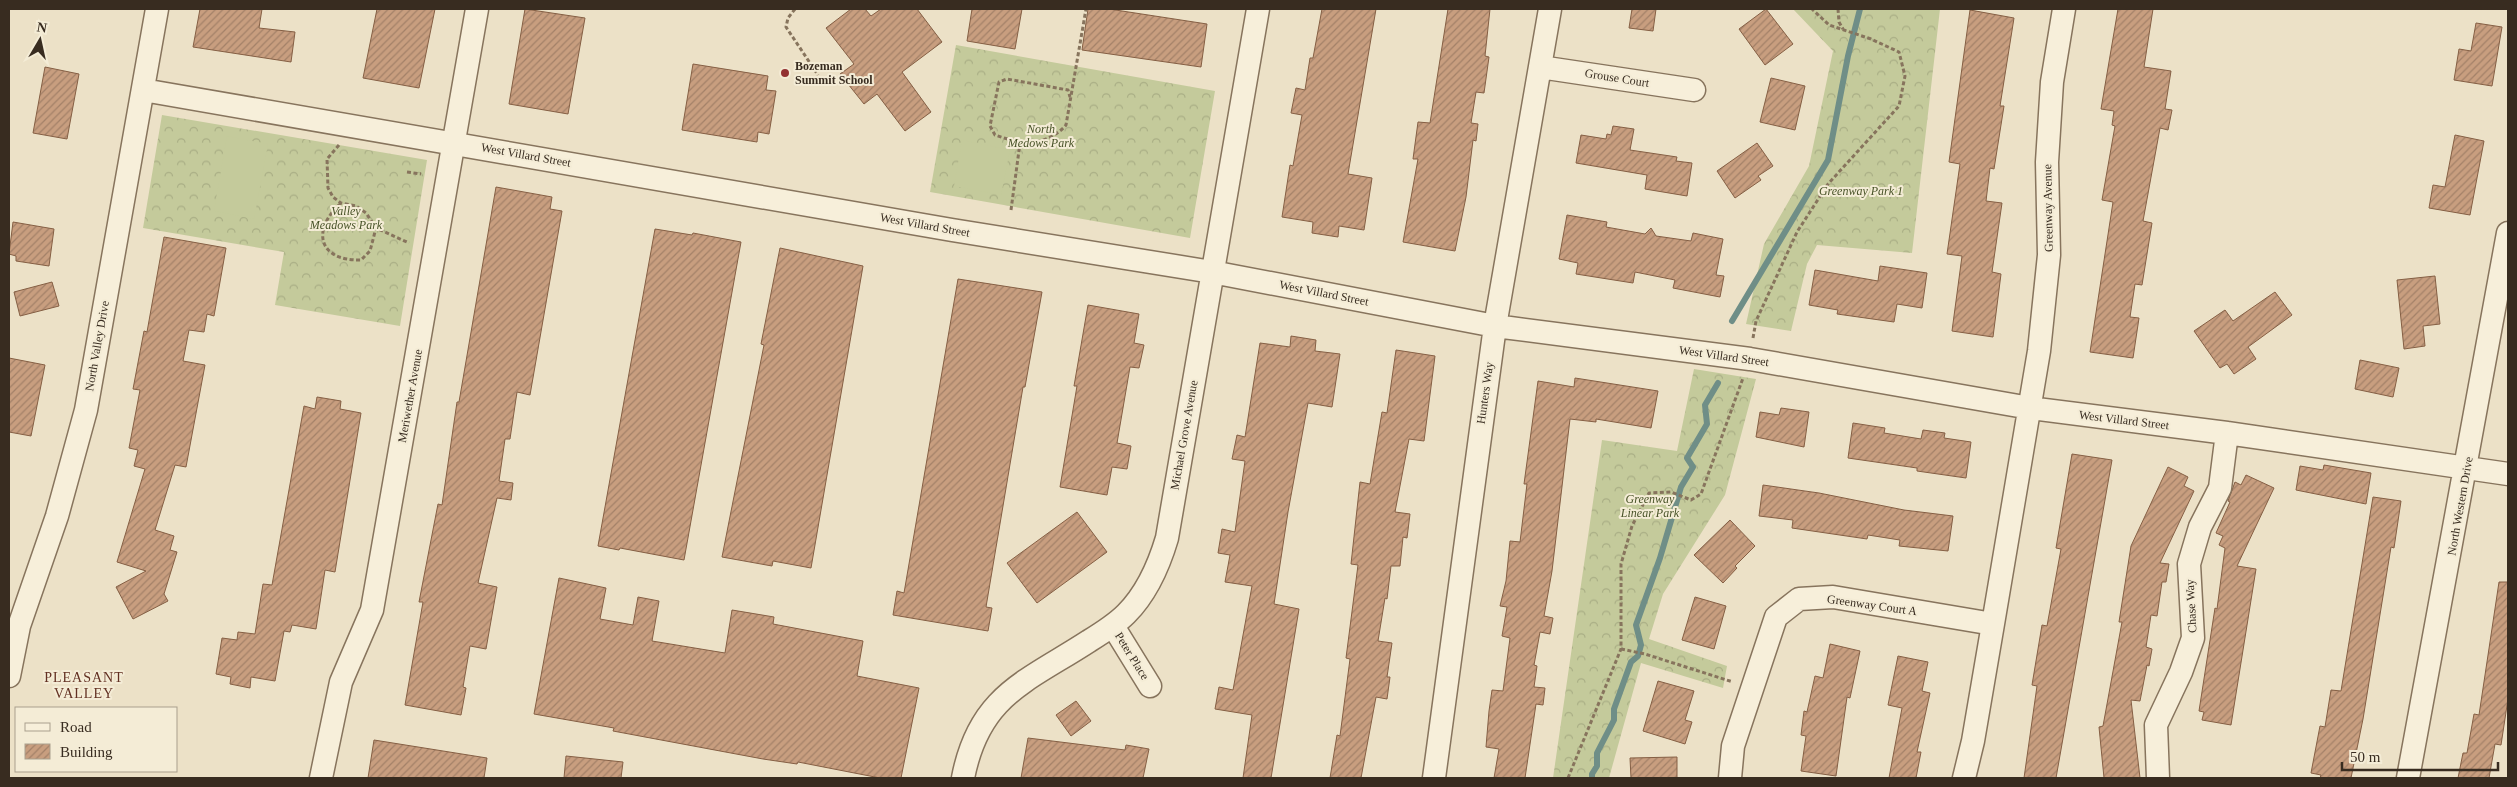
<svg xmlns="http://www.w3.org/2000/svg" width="2517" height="787" font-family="'Times New Roman',serif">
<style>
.forest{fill:url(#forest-crowns)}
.pitch{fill:#c4ca9b}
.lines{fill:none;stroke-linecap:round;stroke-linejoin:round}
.stream{stroke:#6f8e87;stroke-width:6}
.building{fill:url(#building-hatch);stroke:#855f44}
.minor-casing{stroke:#87745d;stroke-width:25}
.path{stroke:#87745d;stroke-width:3;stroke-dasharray:4 2.5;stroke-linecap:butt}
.minor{stroke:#f7efda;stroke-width:22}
.poi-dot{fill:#933131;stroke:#f4ecd6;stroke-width:2}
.labels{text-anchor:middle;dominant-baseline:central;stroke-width:4;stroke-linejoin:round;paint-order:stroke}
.poi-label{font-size:12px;font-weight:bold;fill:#382c20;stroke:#f4ecd6;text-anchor:start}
.street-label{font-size:12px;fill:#382c20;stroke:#f4ecd6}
.park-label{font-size:12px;font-style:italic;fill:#485328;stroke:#f4ecd6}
.neighbourhood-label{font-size:14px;letter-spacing:1px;fill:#623022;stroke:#f4ecd6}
</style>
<defs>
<pattern id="forest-crowns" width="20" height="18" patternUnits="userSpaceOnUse" patternTransform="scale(1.25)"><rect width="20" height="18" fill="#c4ca9b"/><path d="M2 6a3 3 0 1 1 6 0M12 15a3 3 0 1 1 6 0" fill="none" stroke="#a9ae85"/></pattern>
<pattern id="building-hatch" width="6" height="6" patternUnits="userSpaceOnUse" patternTransform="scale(1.25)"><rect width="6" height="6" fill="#c89e7f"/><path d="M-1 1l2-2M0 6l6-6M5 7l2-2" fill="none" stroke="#a38168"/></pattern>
</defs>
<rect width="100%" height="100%" fill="#ece1c7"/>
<!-- forest -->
<path class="forest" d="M1793,9h147l-28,244 -95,-8 -10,19 -16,67 -45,-7 18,-80 45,-78 24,-115z
M956,45l259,46 -25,147 -260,-46z
M162,115l265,45 -27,166 -125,-21 9,-53 -141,-24z
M1694,369l62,10 -31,116 -62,99 -14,45 78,27 -4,22 -82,-25 -32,115h-56l49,-338 75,11z"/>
<!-- pitch -->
<path class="pitch" d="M227,136l41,8 -14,75 -40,-8z
M962,140l48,10 -9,45 -47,-9z"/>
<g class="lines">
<!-- stream -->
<path class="stream" d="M1732,321l96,-161 20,-104 12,-47
M1592,778v-4l5,-8v-13l17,-33v-11l17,-47 7,-6 3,-11 -5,-20 24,-67 21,-71 12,-20 -6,-9 20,-34 -2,-19 13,-22"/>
</g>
<!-- building -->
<path class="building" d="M200,9h62l-3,19 36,4 -4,30 -98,-15z
M377,9h58l-16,79 -56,-10z
M525,9l60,9 -17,96 -59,-10z
M851,9h14l6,7 10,-7h36l25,33 -40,30 29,40 -26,19 -28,-37 -13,10 -24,-30 14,-10 -28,-36z
M972,9h50l-7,40 -48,-8z
M1088,9h21l98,15 -6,43 -119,-17z
M1322,9h54l-28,165 24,4 -8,52 -25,-4 -1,11 -26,-4 1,-11 -31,-5 8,-52 3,1 9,-51 -11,-2 5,-25 9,2 5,-32h3z
M1448,9h42l-5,47 4,1 -5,36 -8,-1 -5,31 7,1 -2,17 -3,-1 -7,57 -11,54 -52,-9 15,-83h-5l5,-37 12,1z
M1632,9h24l-3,22 -24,-3z
M1766,9l27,35 -28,21 -26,-36z
M2118,9h35l-9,58 27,4 -6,38 7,1 -4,20 -8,-2 -17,93 9,2 -10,62 -7,-1 -5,33 9,1 -6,40 -43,-6 23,-150 -11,-2 13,-74 -3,-1 2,-14 -13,-2z
M1970,10l44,8 -14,88h4l-10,63 -4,-1 -4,33 16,2 -10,69 9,2 -8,63 -41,-6 10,-75 -15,-2 13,-90 -11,-2z
M2476,23l26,4 -10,59 -38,-6 5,-31 12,2z
M693,64l75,12 -2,14 10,1 -7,43 -11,-2 -1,10 -75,-12z
M45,67l34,7 -12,65 -34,-6z
M1771,78l34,8 -10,44 -35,-8z
M1613,126l21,3 -4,21 47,7 -1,4 16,2 -5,33 -42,-7 2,-14 -71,-12 5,-28 25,4 1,-5 4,1z
M2455,135l29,6 -14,74 -41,-7 4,-23 12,2z
M1757,143l16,23 -15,10 3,4 -26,18 -18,-27z
M496,187l56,10 -2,12 12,2 -32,184 -13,-3 -7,47h-5l-6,42 14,2 -2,17 -14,-2 -19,85 19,4 -11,62 -16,-3 -7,41 3,1 -5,27 -56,-10 18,-103h-4l19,-98 4,1 15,-103h2z
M1567,215l40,7 -1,5 39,7 6,-6 5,8 35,5 2,-8 30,6 -7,36 8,1 -4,21 -47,-9 2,-8 -40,-8 -2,11 -57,-9 2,-11 -19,-4z
M13,222l41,7 -5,37 -33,-5v-5l-7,-2z
M655,229l37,6 1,-2 48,9 -57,318 -64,-12 -1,2 -21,-4z
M164,237l62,11 -12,68 -7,-2 -3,18 -15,-2 -6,31 22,4 -19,102 -11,-2 -20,65 19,6 -4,14 7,2 -13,42 4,7 -35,18 -17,-32 30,-16 -29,-9 28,-93 -11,-3 4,-16 -9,-2 11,-58 -7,-1 11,-58 3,1z
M780,248l83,18 -52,302 -38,-7 -1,5 -50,-9 42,-212 -3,-1z
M1880,266l47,7 -5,35 -25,-4 -3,18 -57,-8 1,-4 -29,-5 6,-35 63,11z
M2435,276l5,48 -17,2 2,20 -21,3 -7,-69z
M958,279l84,13 -17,95h-2l-37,220 6,1 -4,23 -95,-16 4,-24 7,2z
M52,282l7,24 -39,10 -6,-24z
M2275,292l17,23 -44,32 8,12 -22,15 -7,-10 -7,4 -26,-37 31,-21 8,11z
M1088,305l51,9 -5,29 10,2 -5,23 -9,-1 -13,76 14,3 -4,23 -15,-2 -5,28 -47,-8 17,-101h-3z
M1291,336l25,4 -1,11 25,3 -8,53 -24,-4 -20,109 -14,92 25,5 -28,169h-28l9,-63 -37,-6 4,-22 14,3 19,-104 -27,-4 5,-27 -12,-2 4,-24 13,3 10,-71 -13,-2 5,-24 8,2 15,-94 30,4z
M1396,350l39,6 -11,85 -15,-2 -14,73 15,2 -3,24 -4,-1 -3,29h-9l-4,33 -2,-1 -7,43 14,2 -5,34h3l-3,22 -11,-2 -15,81h-31l7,-43 3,1 10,-77 -4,-1 12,-93 -7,-1 9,-82 10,2 12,-72 5,1z
M9,358l36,7 -14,71 -22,-4z
M2360,360l39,8 -6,29 -38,-8z
M1575,378l83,13 -7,37 -55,-9v3l-26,-3 -18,152 -8,45 9,2 -3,16 -10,-2 -6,33 3,1 -3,21 11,1 -2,17 -7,-1 -11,74h-31l5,-29 -13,-2 3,-36 3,-21 11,1 7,-53 -8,-2 5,-29 -7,-1 6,-25 4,-40 10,1 7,-58h-3l14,-103 36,6z
M317,397l24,4 -1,8 21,4 -26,159 -10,-2 -9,59 -24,-4 -2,7 -6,-1 -9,50 -24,-4 -1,11 -20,-4 1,-7 -15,-3 6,-36 15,2 1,-8 17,2 8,-50 9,1 32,-179 11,3z
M1781,408l28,4 -5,35 -48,-10 4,-25 19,3z
M1853,423l32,5 -1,5 37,6 2,-9 22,3 -1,5 27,4 -5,36 -49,-7v-3l-69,-10z
M2072,454l40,6 -56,318h-32l13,-92 -5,-1 10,-60 5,1 14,-77 -5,-1z
M2324,465l47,8 -5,31 -70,-14 4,-24 23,4z
M2168,467l20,10 -4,9 10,5 -34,72 9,1 -3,18h-4l-5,34 -6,-1 -5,32 6,2 -3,17 -2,-1 -7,36 -9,-1 9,78h-36l-5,-51 4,-1 19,-104h-3l12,-76z
M2246,475l28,13 -37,78 19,3 -25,156 -29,-5 2,-8 -5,-1 16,-103 2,1 8,-61 -6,-3 4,-9 -7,-3 14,-31 -2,-1 7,-19 6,3z
M1763,485l56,8 85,17 49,6 -5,35 -49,-5 1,-6 -32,-5 -1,4 -75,-11 1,-8 -34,-4z
M2373,497l28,4 -7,47 -3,-1 -28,172 -12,59h-31l1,-3 -10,-2 9,-47 5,1 6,-37 10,1z
M1077,512l30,40 -70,51 -30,-40z
M1730,520l25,26 -20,20 2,2 -14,15 -29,-28z
M559,578l47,10 -6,31 33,6 5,-28 21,4 -7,40 73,12 7,-43 42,7 -1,7 90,17 -6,35 62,12 -18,90h-21l-82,-16 -1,2 -34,-5 -150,-28 1,-3 -80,-14z
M2499,582h9v117l-7,46 -6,-1 -6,34h-31l5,-25h4l7,-39 5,1z
M1695,597l31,9 -12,43 -32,-9z
M1830,644l30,7 -10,47 -3,-1 -11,79 -35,-5 5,-35 -5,-1 3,-24 3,1 8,-36 8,2z
M1898,656l30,6 -6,29 8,2 -13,59h4l-5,26h-27l13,-70 -14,-3z
M1658,681l36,10 -9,29 7,2 -7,22 -42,-13z
M1076,701l15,20 -20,15 -15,-21z
M1028,738l97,12 1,-5 23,4 -6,29h-122z
M374,740l113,18 -3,20h-116z
M566,756l57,6 -2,16h-57z
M1677,757v21h-46l-1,-20z"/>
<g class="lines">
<!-- minor casing -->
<g class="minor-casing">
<path id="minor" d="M1540,67l154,23
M143,90l809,140 260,42 283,54 255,33 280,49 197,25 281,41
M1993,624l46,-273 10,-96 -2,-93 5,-80 12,-73
M1113,626l37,60
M9,676l10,-50 38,-110 29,-106 71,-401
M321,778l20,-96 31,-72 105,-601
M963,778c16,-83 63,-96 126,-137 13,-8 26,-16 37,-27 20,-20 33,-49 41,-76l91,-529
M1434,778l61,-452 55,-317
M1730,778l3,-32 43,-129 23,-18 34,-2 160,27 -20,117 -9,37
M2158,778l-2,-53 25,-53 12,-34 -4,-74 11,-37 20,-39 7,-55
M2408,778l100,-545"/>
</g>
<!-- path -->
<path class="path" d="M795,9l-7,9 -2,9 32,48
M1838,9l1,13 4,7
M1020,143l-25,-8 -5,-9 9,-44 8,-3 61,11 2,7
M339,145l-12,14 1,29 5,9 8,6 15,3 10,7 10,15 33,15
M407,172l14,2
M341,203c-30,27 -23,58 20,57l9,-9 6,-23
M1011,210l9,-67c16,2 36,-6 46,-18l20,-116
M1753,338l3,-17 41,-89 31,-48 71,-78 6,-30 -6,-24 -28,-13 -42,-14 -17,-16
M1621,649l24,5 88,28
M1568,778l53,-129v-85l11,-38 17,-33 22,-1 20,8 10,-6 42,-116"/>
<!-- minor -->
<use href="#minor" class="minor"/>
</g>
<!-- markers -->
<circle class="poi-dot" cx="785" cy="73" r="5"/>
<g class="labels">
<!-- poi labels -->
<g class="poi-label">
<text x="795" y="66">Bozeman<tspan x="795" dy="14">Summit School</tspan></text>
</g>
<!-- street labels -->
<g class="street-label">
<text transform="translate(1617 78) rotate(9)">Grouse Court</text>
<text transform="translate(526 155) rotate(10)">West Villard Street</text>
<text transform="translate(2048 208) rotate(-91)">Greenway Avenue</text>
<text transform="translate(925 225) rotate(10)">West Villard Street</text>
<text transform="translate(1324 293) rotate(11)">West Villard Street</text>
<text transform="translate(97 346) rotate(-80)">North Valley Drive</text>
<text transform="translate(1724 356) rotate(8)">West Villard Street</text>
<text transform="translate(1485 393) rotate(-82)">Hunters Way</text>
<text transform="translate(410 396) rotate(-80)">Meriwether Avenue</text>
<text transform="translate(2124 420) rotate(7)">West Villard Street</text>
<text transform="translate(1184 435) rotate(-80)">Michael Grove Avenue</text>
<text transform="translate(2460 506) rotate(-80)">North Western Drive</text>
<text transform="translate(1872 605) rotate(8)">Greenway Court A</text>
<text transform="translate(2191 606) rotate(-93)">Chase Way</text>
<text transform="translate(1132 656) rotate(58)">Peter Place</text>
</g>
<!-- park labels -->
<g class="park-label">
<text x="1041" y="129">North<tspan x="1041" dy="14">Medows Park</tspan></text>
<text x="1861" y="191">Greenway Park 1</text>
<text x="346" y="211">Valley<tspan x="346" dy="14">Meadows Park</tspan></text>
<text x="1650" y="499">Greenway<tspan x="1650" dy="14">Linear Park</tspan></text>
</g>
<!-- neighbourhood labels -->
<g class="neighbourhood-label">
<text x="84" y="677">PLEASANT<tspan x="84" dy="16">VALLEY</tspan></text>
</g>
</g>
<!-- border -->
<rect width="2517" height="787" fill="none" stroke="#382c20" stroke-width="20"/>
<!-- legend -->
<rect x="15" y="707" width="162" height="65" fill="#f4ecd6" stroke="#a99f8d"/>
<rect x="25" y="723" width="25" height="8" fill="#f7efda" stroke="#a99f8d"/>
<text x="60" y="732" font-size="15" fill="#382c20">Road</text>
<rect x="25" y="744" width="25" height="15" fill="url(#building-hatch)" stroke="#a99f8d"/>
<text x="60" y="757" font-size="15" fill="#382c20">Building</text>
<!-- north arrow -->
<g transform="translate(40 40) rotate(9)" stroke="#f4ecd6" stroke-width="4" paint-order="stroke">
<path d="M0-4L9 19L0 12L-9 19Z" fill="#382c20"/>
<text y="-8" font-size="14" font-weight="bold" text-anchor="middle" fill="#382c20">N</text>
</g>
<!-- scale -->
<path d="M2342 762v8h156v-8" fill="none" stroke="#382c20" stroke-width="2.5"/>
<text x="2350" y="762" font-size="15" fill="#382c20" stroke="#f4ecd6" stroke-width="4" paint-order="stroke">50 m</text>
</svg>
